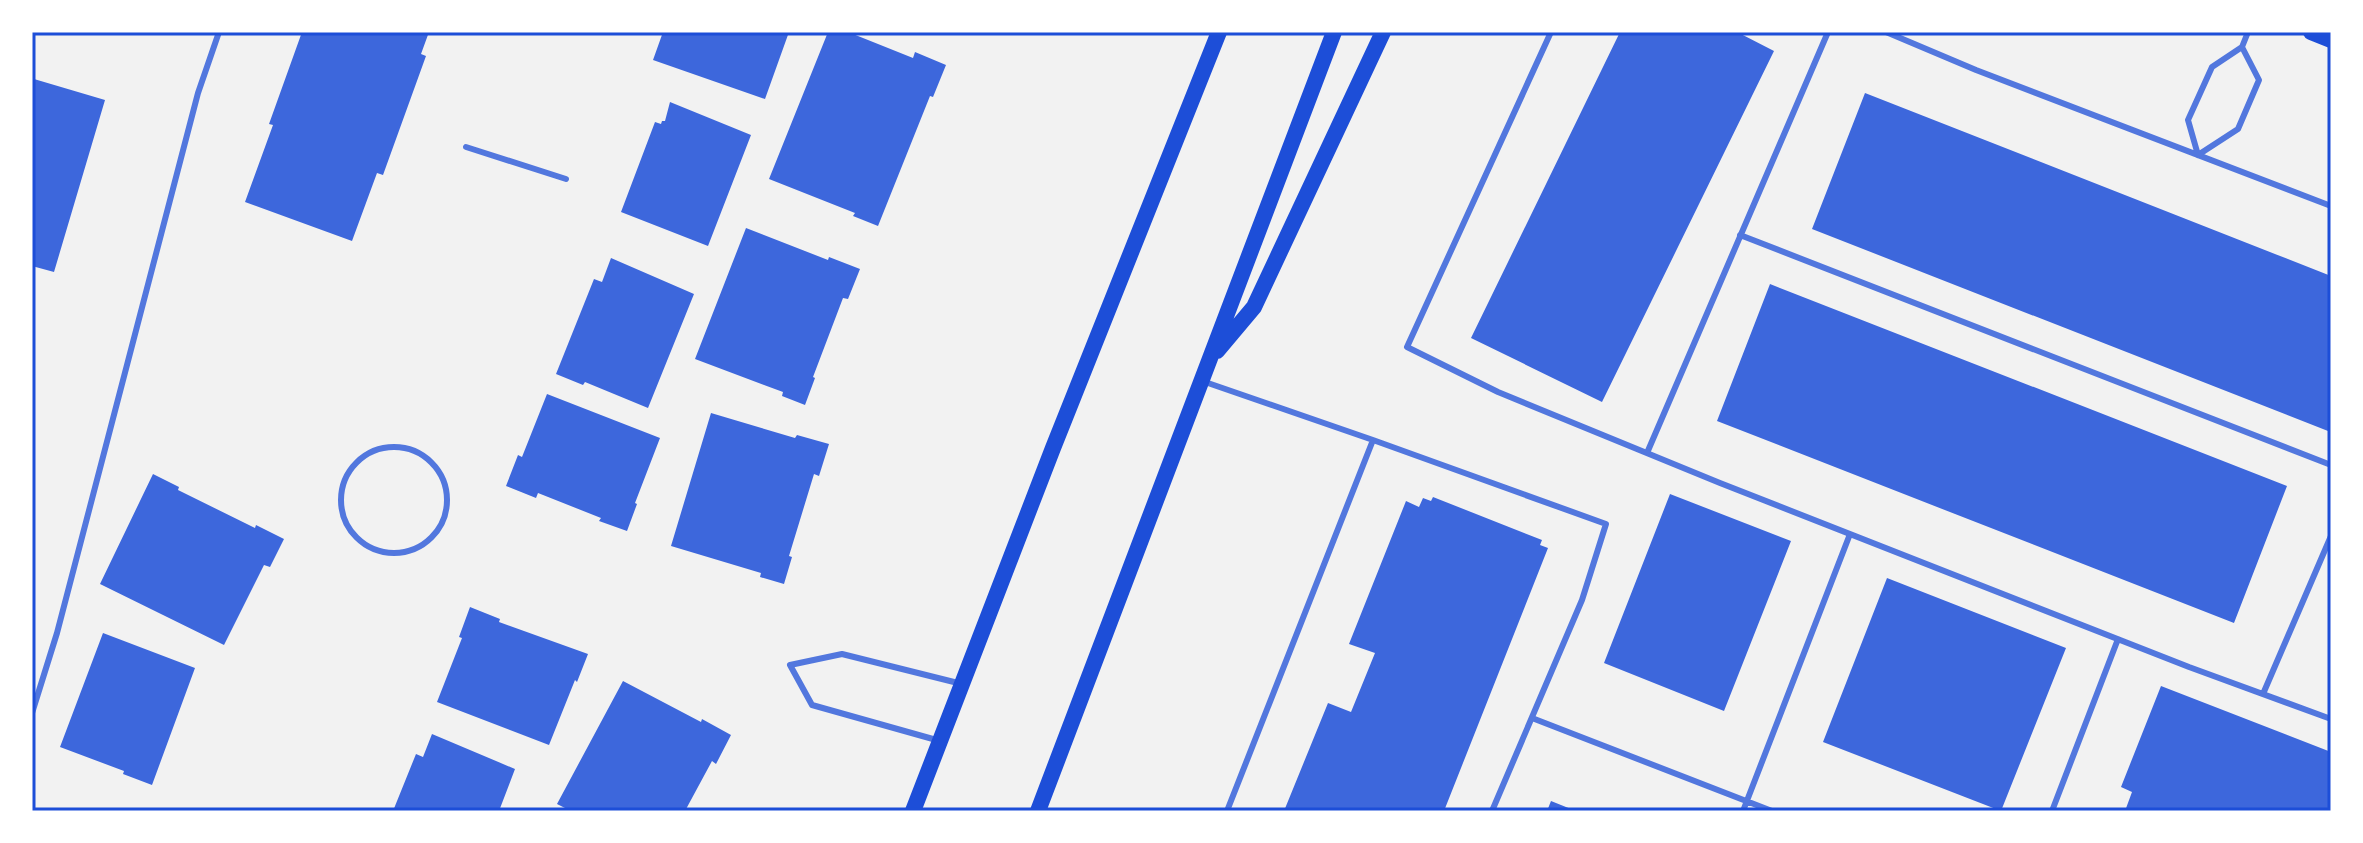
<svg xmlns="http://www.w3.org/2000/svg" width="2363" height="843" font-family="Raleway,sans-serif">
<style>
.building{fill:#3d67dc}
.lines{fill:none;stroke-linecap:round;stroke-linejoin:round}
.service{stroke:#5277de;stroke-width:6}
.secondary{stroke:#1d4ed8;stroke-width:16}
.neatline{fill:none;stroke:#1d4ed8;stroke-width:3}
</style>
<rect width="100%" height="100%" fill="#f2f2f2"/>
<!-- building -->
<path class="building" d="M302,32h127l-8,22 5,2 -43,119 -6,-2 -25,68 -107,-39 28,-77 -4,-1z
M663,32h126l-24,67 -112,-39z
M828,32h20l65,26 2,-6 31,13 -13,32 -3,-1 -52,130 -25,-10 2,-3 -86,-34z
M1620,32h117l37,19 -172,351 -131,-64z
M34,79l71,21 -51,172 -22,-6z
M1865,93l466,183v146l-3,9 -516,-202z
M670,102l81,33 -43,111 -87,-34 34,-90 6,2 1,-3h3z
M746,228l82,32 1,-3 31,12 -12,30 -5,-1 -30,79 2,1 -10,27 -23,-9 1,-4 -88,-33z
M611,258l83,36 -46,114 -63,-26 -2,3 -27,-11 38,-95 8,3z
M1770,284l517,202 -53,137 -517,-202z
M547,394l113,44 -25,65 2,1 -10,27 -28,-10 2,-3 -63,-25 -2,5 -30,-12 12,-31 4,2z
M711,413l84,25 2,-3 32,9 -10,32 -5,-2 -25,82 3,1 -8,27 -24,-7 1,-4 -90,-27z
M153,474l26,13 -1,3 77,38 1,-3 28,14 -14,28 -6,-2 -40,80 -124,-61z
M1670,494l121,47 -67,170 -120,-48z
M1433,497l109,43 -2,5 8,3 -104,263h-160l44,-108 23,9 24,-59 -26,-9 57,-143 13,6 4,-9 8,3z
M1887,578l179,70 -65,163 -178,-69z
M470,607l30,12 -1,3 89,32 -11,28 -2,-2 -26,65 -112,-43 25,-64 -3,-1z
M103,633l92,35 -43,117 -29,-11 1,-3 -64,-24z
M623,681l78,41 1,-3 29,16 -15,29 -4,-3 -27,50h-114l-14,-7z
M2161,686l170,66v59h-206l7,-19 -11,-5z
M432,734l83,35 -16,42h-106l23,-57 7,3z
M1551,801l25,10h-29z"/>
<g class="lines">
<!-- service -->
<path class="service" d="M1551,32l-144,315 91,45 222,91 469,184 142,52
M1886,32l90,38 355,136
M2242,47l17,33 -21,49 -40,26 -10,-35 24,-53 30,-20 6,-15
M466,147l100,32
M1740,235l591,230
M1205,382l168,58 233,84 -24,76 -90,211
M341 500a53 53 0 1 1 106 0a53 53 0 1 1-106 0Z
M1647,453l181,-421
M2263,694l68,-158
M32,713l25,-80 141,-540 21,-61
M1532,718l240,93
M940,741l-128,-36 -22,-40 52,-11 120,30
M1227,811l146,-371
M1743,811l107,-277
M2052,811l66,-172"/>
<!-- secondary -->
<path class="secondary" d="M2311,32l20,8
M1217,351l37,-44 129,-275
M913,811l140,-363 166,-416
M1038,811l296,-779"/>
</g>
<!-- border -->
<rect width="2363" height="843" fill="none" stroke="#ffffff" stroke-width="68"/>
<rect x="34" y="34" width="2295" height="775" class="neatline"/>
</svg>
